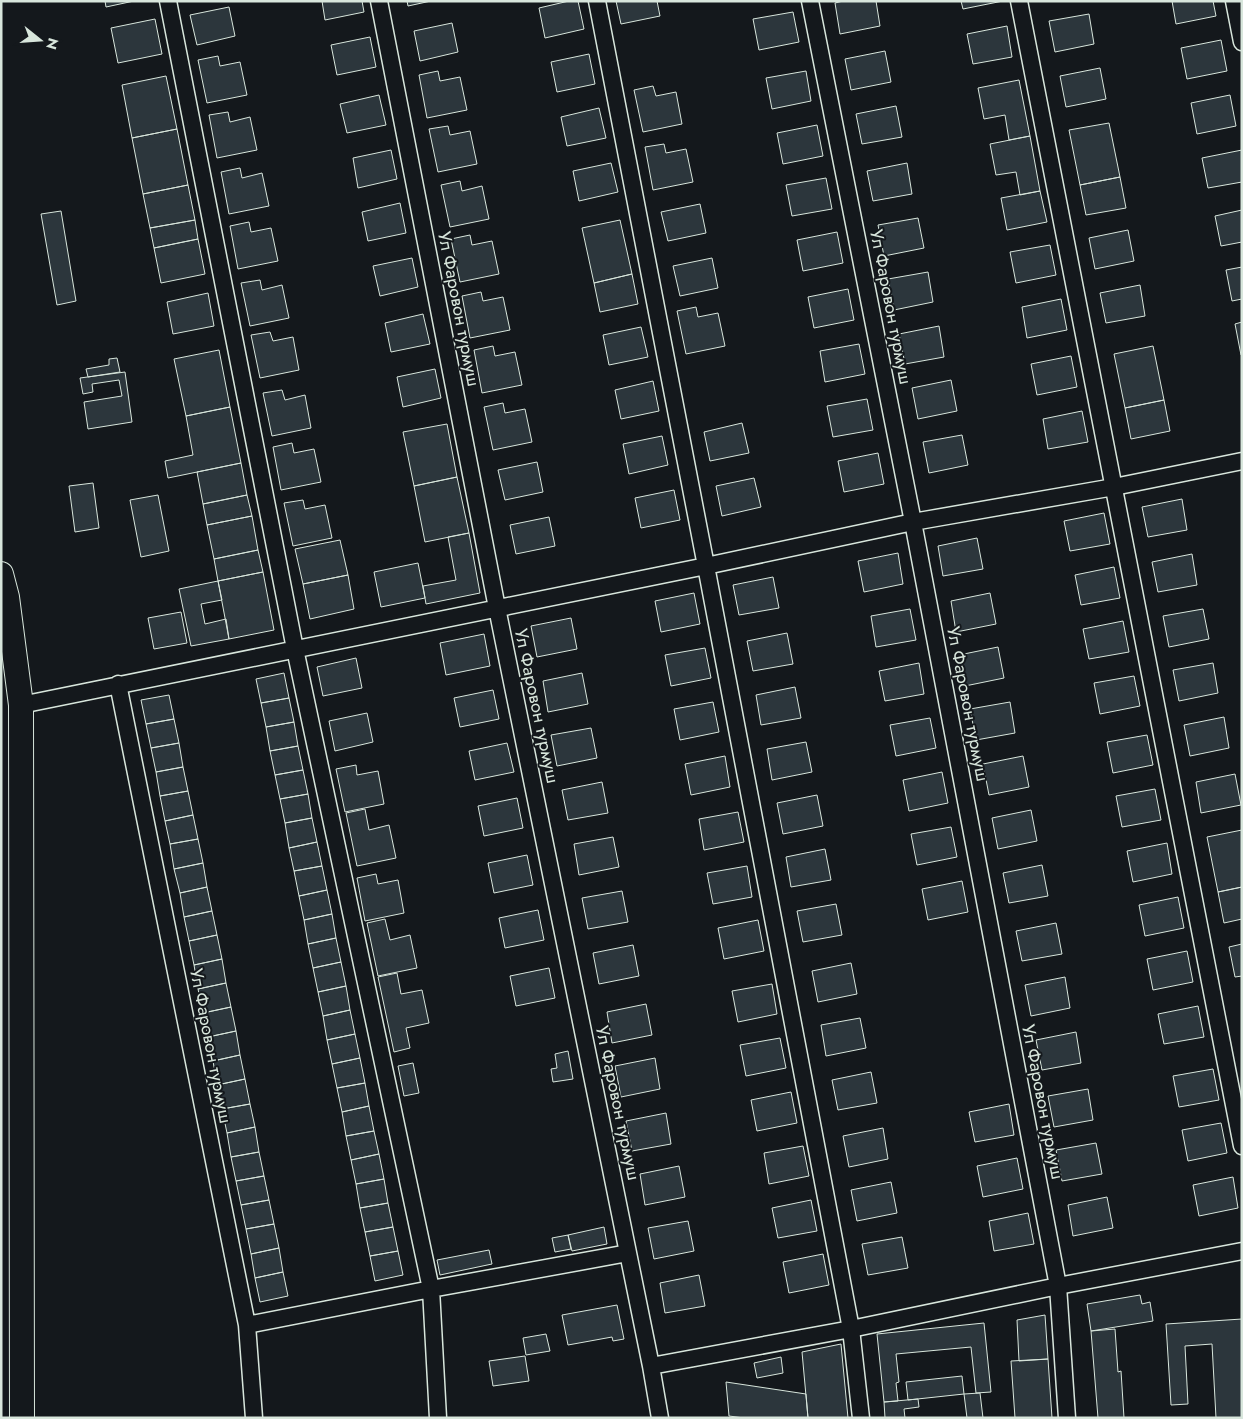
<svg xmlns="http://www.w3.org/2000/svg" width="1243" height="1419" font-family="Jost,sans-serif">
<style>
.building{fill:#2c363c;stroke:#d8e6dc}
.lines{fill:none;stroke-linecap:round;stroke-linejoin:round}
.street-casing{stroke:#d8e6dc;stroke-width:19}
.secondary-casing{stroke:#d8e6dc;stroke-width:26}
.street{stroke:#14181c;stroke-width:16}
.secondary{stroke:#14181c;stroke-width:24}
.labels{text-anchor:middle;dominant-baseline:central;stroke-width:4;stroke-linejoin:round;paint-order:stroke}
.street-label{font-size:18px;fill:#d8e6dc;stroke:#14181c}
</style>
<rect width="100%" height="100%" fill="#14181c"/>
<!-- building -->
<path class="building" d="M105,1h29l-28,6z
M322,1h40l2,11 -39,8z
M407,1h24l-23,5z
M569,1h9l6,28 -39,9 -6,-30z
M616,1h41l3,15 -39,8z
M843,1h33l4,25 -40,8 -5,-31z
M961,1h42l-40,8z
M1172,1h41l3,15 -40,8z
M229,7l6,29 -38,9 -7,-30z
M793,12l6,30 -40,8 -6,-31z
M1089,14l5,30 -39,8 -6,-31z
M155,19l7,35 -44,9 -7,-35z
M452,23l6,29 -38,9 -6,-30z
M1007,26l5,31 -39,7 -6,-30z
M370,37l6,30 -39,8 -6,-30z
M1221,40l6,31 -40,8 -6,-31z
M885,51l6,31 -40,8 -6,-31z
M589,54l6,30 -38,8 -6,-30z
M218,56l2,10 20,-4 7,33 -40,8 -9,-43z
M1100,68l6,31 -40,8 -6,-31z
M438,71l2,10 20,-4 7,33 -40,8 -8,-43z
M806,71l5,30 -39,8 -6,-31z
M166,76l11,53 -45,9 -10,-53z
M1019,80l11,56 -21,4 -4,-25 -21,4 -6,-31z
M653,86l3,10 20,-4 6,32 -39,8 -9,-42z
M379,95l7,30 -39,8 -7,-29z
M1230,95l6,31 -39,8 -6,-31z
M896,106l6,31 -40,7 -6,-30z
M599,108l7,30 -39,8 -6,-29z
M228,112l2,10 20,-5 7,33 -40,8 -8,-43z
M1109,123l11,54 -40,8 -11,-55z
M817,125l6,31 -40,8 -6,-31z
M448,126l2,9 20,-4 7,33 -39,8 -9,-43z
M177,129l11,56 -45,9 -11,-56z
M1030,136l10,55 -20,4 -4,-23 -20,3 -6,-31z
M664,144l2,9 20,-4 7,33 -40,8 -8,-43z
M391,150l6,29 -39,9 -5,-30z
M1242,150v32l-34,6 -6,-30z
M611,163l7,29 -39,9 -6,-30z
M907,163l5,31 -39,7 -6,-30z
M240,168l2,10 20,-5 7,33 -40,8 -8,-42z
M1120,177l6,31 -40,7 -6,-30z
M826,178l6,31 -40,7 -6,-31z
M460,181l2,10 20,-5 7,33 -39,8 -9,-42z
M188,185l7,35 -45,8 -7,-34z
M1040,191l7,31 -40,8 -6,-32z
M400,203l6,30 -38,8 -6,-29z
M700,204l6,29 -38,8 -7,-29z
M1242,210v32l-21,4 -6,-30z
M61,211l15,90 -19,4 -16,-91z
M918,218l6,30 -40,8 -6,-31z
M195,220l3,19 -44,9 -4,-20z
M620,220l12,54 -38,9 -12,-55z
M249,222l2,10 20,-4 7,33 -40,8 -8,-43z
M1128,230l6,31 -39,8 -6,-31z
M837,232l6,31 -40,8 -6,-31z
M470,235l2,10 20,-4 7,33 -39,8 -9,-43z
M198,239l7,35 -44,9 -7,-35z
M1050,245l6,30 -40,8 -6,-31z
M412,258l6,29 -38,9 -7,-30z
M712,258l6,30 -38,8 -7,-30z
M1242,267v32l-10,2 -6,-31z
M928,272l5,30 -39,8 -6,-31z
M632,274l6,30 -38,8 -6,-29z
M260,280l2,10 20,-5 7,33 -39,8 -9,-43z
M1140,285l5,31 -39,7 -6,-30z
M848,289l6,31 -40,8 -6,-31z
M481,292l2,9 20,-4 7,33 -40,8 -8,-42z
M208,293l6,33 -41,8 -6,-32z
M1061,299l6,31 -40,8 -5,-31z
M696,307l2,10 20,-4 7,33 -39,8 -9,-43z
M423,314l7,30 -39,8 -6,-29z
M1242,322v32l-1,1 -6,-31z
M939,326l5,31 -39,7 -6,-30z
M641,327l7,30 -39,8 -6,-30z
M270,332l3,9 20,-4 6,33 -39,8 -9,-43z
M859,344l6,30 -40,8 -5,-31z
M493,346l2,10 20,-4 7,33 -40,8 -8,-43z
M1153,346l11,54 -39,8 -11,-54z
M219,350l11,57 -44,9 -12,-57z
M1071,356l6,31 -40,8 -6,-31z
M117,358l3,14 -32,5 -2,-8 23,-4v-6z
M435,369l6,29 -38,9 -6,-30z
M125,372l7,50 -44,7 -4,-27 38,-6 -3,-16 -27,4 1,8 -10,2 -3,-16z
M951,380l6,31 -39,8 -6,-31z
M653,381l6,30 -38,8 -6,-29z
M282,390l3,10 20,-5 6,33 -39,8 -9,-43z
M867,399l6,31 -40,7 -6,-31z
M1164,400l6,31 -39,8 -6,-31z
M503,403l2,10 20,-4 7,33 -39,8 -9,-43z
M230,407l11,56 -73,15 -3,-17 28,-6 -7,-39z
M1082,411l6,31 -40,7 -5,-30z
M742,423l7,30 -39,8 -6,-29z
M447,424l10,53 -43,9 -11,-54z
M962,435l6,30 -39,8 -6,-31z
M662,436l6,29 -39,9 -6,-30z
M292,443l2,10 20,-4 7,33 -40,8 -8,-43z
M878,453l6,31 -40,8 -6,-31z
M537,462l6,30 -38,8 -7,-30z
M241,463l6,32 -44,9 -6,-32z
M457,477l12,56 -44,9 -11,-56z
M754,478l7,29 -39,9 -6,-30z
M93,483l6,45 -24,4 -6,-46z
M674,490l6,30 -39,8 -6,-30z
M158,495l11,56 -28,6 -11,-57z
M247,495l5,21 -45,9 -4,-21z
M1182,499l5,31 -39,7 -6,-30z
M303,500l2,9 20,-4 7,33 -39,8 -9,-43z
M1104,513l6,31 -40,7 -6,-30z
M252,516l6,34 -44,9 -7,-34z
M549,517l6,29 -39,8 -6,-29z
M469,533l11,60 -54,11 -3,-18 33,-6 -8,-43z
M977,538l6,31 -40,7 -5,-30z
M340,540l8,35 -45,9 -8,-35z
M258,550l5,22 -45,9 -4,-22z
M898,553l5,31 -39,8 -6,-31z
M1192,554l5,31 -39,7 -6,-30z
M418,563l7,35 -44,9 -7,-35z
M1114,567l6,31 -39,7 -6,-30z
M263,572l11,58 -45,9 -11,-58z
M348,575l6,34 -44,10 -7,-35z
M773,577l6,31 -40,7 -6,-30z
M218,581l4,19 -21,4 4,20 21,-5 3,20 -38,7 -12,-57z
M694,593l6,31 -39,8 -6,-31z
M990,593l6,31 -40,8 -5,-31z
M910,609l6,31 -40,7 -5,-31z
M1203,609l6,30 -40,8 -6,-31z
M181,612l6,31 -33,6 -6,-31z
M571,618l6,31 -40,8 -6,-31z
M1123,621l6,31 -40,7 -6,-30z
M787,633l6,31 -40,7 -6,-30z
M484,634l6,32 -44,9 -6,-32z
M998,647l6,31 -39,8 -6,-31z
M705,648l6,30 -40,8 -6,-31z
M356,658l6,30 -39,8 -6,-29z
M919,663l5,31 -39,7 -6,-30z
M1213,663l5,30 -39,8 -6,-31z
M284,673l5,25 -28,5 -5,-24z
M582,673l6,31 -40,8 -5,-31z
M1134,676l6,30 -40,8 -6,-31z
M795,687l6,31 -40,7 -5,-30z
M493,690l6,29 -39,8 -6,-29z
M169,695l5,24 -28,5 -5,-24z
M289,698l5,24 -28,5 -5,-24z
M713,702l6,30 -39,8 -6,-31z
M1010,702l5,31 -39,7 -6,-31z
M367,713l6,29 -38,9 -6,-30z
M1224,717l5,31 -39,8 -6,-31z
M930,718l6,30 -40,8 -6,-31z
M174,719l5,24 -28,5 -5,-24z
M294,722l4,24 -28,5 -4,-24z
M591,728l6,30 -40,8 -6,-31z
M1147,735l6,30 -40,8 -6,-31z
M806,742l6,30 -40,8 -5,-31z
M179,743l4,24 -27,5 -5,-24z
M507,743l7,29 -39,8 -6,-29z
M298,746l5,24 -28,5 -5,-24z
M725,756l5,31 -39,8 -6,-31z
M1023,756l6,31 -40,8 -6,-31z
M356,765l1,10 21,-4 6,33 -39,8 -9,-43z
M183,767l5,24 -28,5 -4,-24z
M303,770l5,24 -28,5 -5,-24z
M942,772l6,31 -39,8 -6,-31z
M1235,774l6,31 -40,8 -5,-31z
M602,782l6,31 -40,7 -6,-30z
M1155,789l6,31 -39,7 -6,-31z
M188,791l5,24 -28,6 -5,-25z
M308,794l4,24 -27,5 -5,-24z
M817,795l6,31 -40,8 -6,-31z
M517,798l6,30 -39,8 -6,-30z
M365,809l4,21 20,-5 7,33 -39,8 -11,-53z
M1031,810l6,31 -39,8 -6,-31z
M738,812l6,30 -40,8 -5,-31z
M193,815l5,24 -28,5 -5,-23z
M312,818l5,24 -28,6 -4,-25z
M951,827l6,30 -40,8 -6,-31z
M1242,830v57l-24,5 -11,-55z
M613,837l6,30 -40,8 -5,-31z
M198,839l5,24 -29,6 -4,-25z
M317,842l5,24 -28,5 -5,-23z
M1167,843l5,31 -39,8 -6,-31z
M825,849l6,31 -40,7 -5,-30z
M527,855l6,30 -39,8 -6,-30z
M203,863l4,24 -27,6 -6,-24z
M1042,865l6,31 -39,7 -6,-30z
M322,866l5,24 -28,6 -5,-25z
M747,866l5,31 -39,7 -6,-31z
M376,874l2,10 20,-4 6,33 -39,8 -8,-43z
M962,881l6,31 -40,8 -6,-31z
M207,887l5,24 -28,6 -4,-24z
M1242,887v32l-18,4 -6,-31z
M327,890l5,24 -28,6 -5,-24z
M622,891l6,31 -40,7 -6,-31z
M1178,897l6,31 -39,8 -6,-31z
M836,904l6,31 -39,7 -6,-31z
M538,910l6,30 -39,8 -6,-30z
M212,911l5,24 -28,6 -5,-24z
M332,914l4,24 -28,6 -4,-24z
M385,919l5,21 20,-5 7,33 -39,8 -11,-53z
M758,920l6,31 -40,8 -6,-31z
M1056,923l6,31 -40,7 -6,-30z
M217,935l5,24 -28,6 -5,-24z
M336,938l5,24 -28,6 -5,-24z
M1242,944v32l-7,1 -6,-30z
M633,945l6,31 -40,8 -6,-31z
M1187,951l6,31 -40,8 -6,-31z
M222,959l4,24 -28,6 -4,-24z
M341,962l5,24 -28,6 -5,-24z
M851,963l6,31 -39,8 -6,-31z
M549,968l6,30 -39,8 -6,-30z
M397,973l4,21 21,-4 7,33 -23,5 4,20 -16,4 -16,-75z
M1065,977l5,31 -39,8 -6,-31z
M226,983l5,24 -28,6 -5,-24z
M772,984l5,30 -39,8 -6,-31z
M346,986l4,24 -27,6 -5,-24z
M646,1004l6,31 -40,8 -5,-31z
M1198,1006l6,31 -40,7 -6,-30z
M231,1007l5,24 -28,6 -5,-24z
M350,1010l5,24 -28,6 -4,-24z
M860,1018l6,30 -40,8 -5,-31z
M236,1031l4,24 -27,6 -5,-24z
M1076,1032l5,31 -39,7 -6,-30z
M355,1034l5,24 -28,6 -5,-24z
M780,1038l6,30 -40,8 -6,-31z
M568,1051l5,28 -20,3 -2,-13 6,-1 -2,-14z
M240,1055l5,24 -28,6 -4,-24z
M360,1058l5,25 -28,5 -5,-24z
M655,1058l5,31 -39,8 -6,-31z
M413,1063l6,30 -15,3 -6,-30z
M1213,1069l6,31 -40,7 -6,-31z
M871,1072l6,31 -39,7 -6,-30z
M245,1079l5,25 -28,5 -5,-24z
M365,1083l4,23 -27,6 -5,-24z
M1088,1089l5,31 -39,7 -6,-31z
M791,1092l6,31 -40,8 -6,-31z
M250,1104l5,23 -28,6 -5,-24z
M1009,1104l5,31 -39,7 -6,-30z
M369,1106l5,25 -28,5 -4,-24z
M666,1113l5,31 -39,7 -6,-30z
M1221,1123l6,30 -39,8 -6,-31z
M255,1127l4,25 -28,5 -4,-24z
M883,1128l5,31 -39,8 -6,-31z
M374,1131l5,23 -28,6 -5,-24z
M1096,1143l6,31 -40,7 -6,-31z
M803,1146l6,30 -40,8 -5,-31z
M259,1152l5,24 -28,5 -5,-24z
M379,1154l5,25 -28,5 -5,-24z
M1017,1158l6,31 -40,8 -6,-31z
M679,1166l6,31 -40,8 -5,-31z
M264,1176l5,24 -28,5 -5,-24z
M1233,1177l5,31 -39,8 -6,-31z
M384,1179l4,24 -28,5 -4,-24z
M891,1182l6,31 -40,8 -6,-31z
M1107,1197l6,31 -40,8 -5,-31z
M269,1200l5,24 -28,5 -5,-24z
M811,1200l6,31 -39,7 -6,-30z
M388,1203l5,24 -28,5 -5,-24z
M1028,1213l6,31 -40,7 -5,-30z
M688,1221l6,30 -40,8 -6,-31z
M274,1224l5,24 -28,6 -5,-25z
M393,1227l5,24 -28,5 -5,-24z
M604,1227l3,17 -35,7 -4,-16z
M568,1235l3,14 -16,3 -3,-14z
M902,1237l6,31 -40,7 -6,-31z
M279,1248l4,24 -28,6 -4,-24z
M489,1250l3,14 -52,11 -3,-15z
M398,1251l5,24 -28,6 -5,-25z
M823,1254l6,31 -40,8 -6,-31z
M283,1272l5,24 -28,6 -5,-24z
M699,1275l6,31 -40,7 -5,-30z
M1140,1295l2,9 8,-2 3,19 -62,10 -4,-27z
M617,1305l7,34 -11,2 -1,-4 -44,8 -6,-30z
M1045,1315l3,44 -29,2 -2,-41z
M1242,1319v99h-26l-4,-74 -27,2 3,58 -17,1 -5,-81z
M984,1323l7,69 -15,1 -5,-46 -75,7 3,28 -3,1 2,18 -14,1 -7,-68z
M1115,1329l3,43 3,-1 3,47h-26l-7,-87z
M546,1334l4,17 -24,4 -3,-17z
M841,1344l7,74h-40l-6,-66z
M525,1356l4,25 -36,5 -4,-25z
M781,1357l2,16 -26,5 -3,-15z
M1048,1359l4,59h-37l-4,-57z
M962,1376l2,18 -56,6 -2,-18z
M726,1382l80,12 2,24h-64l-15,-2z
M980,1393l3,25h-16l-3,-24z
M918,1399l1,8 -15,2 1,9h-20l-1,-16z"/>
<g class="lines">
<!-- street casing -->
<g class="street-casing">
<path id="street" d="M168,1l127,648 136,640 7,129
M379,1l118,607 154,758 9,52
M597,1l109,565 145,763 10,89
M810,1l103,521 145,764 9,132
M1019,1l223,1145
M1234,1l8,41
M118,684l129,641 7,93
M21,705l685,-139 207,-44 201,-35 128,-26
M247,1325l184,-36 197,-36
M651,1366l200,-37 207,-43 184,-35"/>
</g>
<!-- secondary casing -->
<g class="secondary-casing">
<path id="secondary" d="M1,574l6,23 14,108 1,713"/>
</g>
<!-- street -->
<use href="#street" class="street"/>
<!-- secondary -->
<use href="#secondary" class="secondary"/>
</g>
<g class="labels">
<!-- street labels -->
<g class="street-label">
<text transform="translate(891 307) rotate(79)">Ул Фаровон турмуш</text>
<text transform="translate(459 309) rotate(79)">Ул Фаровон турмуш</text>
<text transform="translate(968 704) rotate(79)">Ул Фаровон турмуш</text>
<text transform="translate(537 706) rotate(78)">Ул Фаровон турмуш</text>
<text transform="translate(211 1046) rotate(79)">Ул Фаровон турмуш</text>
<text transform="translate(1043 1102) rotate(79)">Ул Фаровон турмуш</text>
<text transform="translate(618 1103) rotate(78)">Ул Фаровон турмуш</text>
</g>
</g>
<!-- border -->
<rect width="1243" height="1419" fill="none" stroke="#d8e6dc" stroke-width="5"/>
<!-- north arrow -->
<g transform="translate(40 40) rotate(107)" stroke="#14181c" stroke-width="4" paint-order="stroke">
<path d="M0-4L9 19L0 12L-9 19Z" fill="#d8e6dc"/>
<text y="-8" font-size="14" font-weight="bold" text-anchor="middle" fill="#d8e6dc">N</text>
</g>
</svg>
